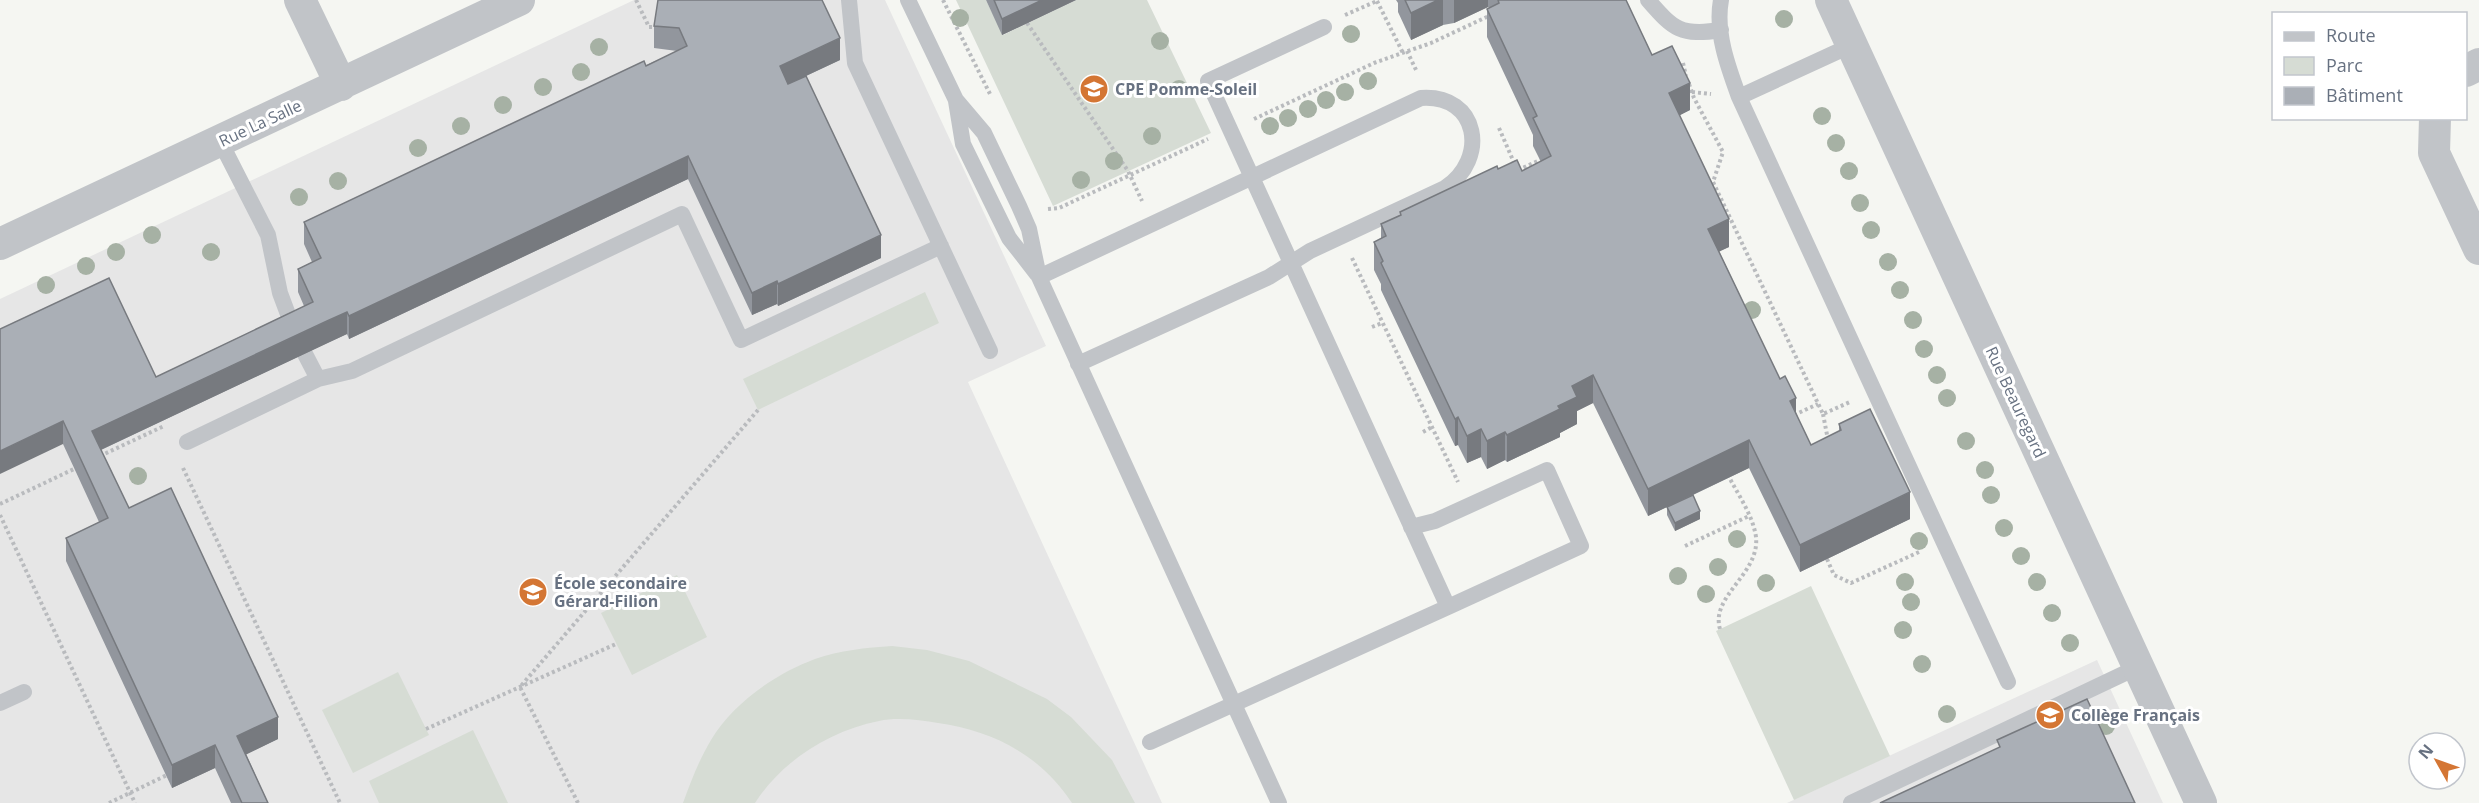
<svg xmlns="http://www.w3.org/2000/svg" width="2479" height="803" font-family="'Open Sans',sans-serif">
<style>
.built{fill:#e6e6e6}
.green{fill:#d6dcd4}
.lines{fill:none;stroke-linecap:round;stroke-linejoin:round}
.path{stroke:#b9bbbe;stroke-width:4;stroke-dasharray:3 3;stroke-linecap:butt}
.service{stroke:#c1c4c8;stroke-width:16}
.minor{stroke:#c1c4c8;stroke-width:32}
.tree{fill:#a6b1a4}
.wall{fill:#92969d}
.shaded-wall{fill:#777a7f}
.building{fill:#aaafb6;stroke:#777a7f;stroke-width:1.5}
.labels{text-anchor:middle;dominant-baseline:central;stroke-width:6;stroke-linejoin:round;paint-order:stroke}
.poi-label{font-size:16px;font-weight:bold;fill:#677181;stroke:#fff;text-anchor:start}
.street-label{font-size:16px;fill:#677181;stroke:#fff}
</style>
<rect width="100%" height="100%" fill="#f5f6f2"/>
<!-- built -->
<path class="built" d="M634,0h251l161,346 -78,36 194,421h-1162v-504z
M2097,660l66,143h-376z"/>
<!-- green -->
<path class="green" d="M956,0h30l17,35 73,-35h71l64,133 -158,73z
M925,292l14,31 -181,87 -15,-31z
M677,575l30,62 -75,38 -31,-62z
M1811,586l79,170 -96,44 -78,-169z
M892,646l35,4 42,11 78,38 24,18 41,43 23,43h-63c-32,-48 -78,-72 -134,-80 -18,-3 -41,-6 -59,-2 -50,10 -97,40 -124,82h-72c8,-22 16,-43 28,-63 22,-37 64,-66 104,-81 25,-9 51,-11 77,-13z
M398,672l31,63 -76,38 -31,-63z
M473,730l35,73h-129l-10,-22z"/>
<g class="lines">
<!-- path -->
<path class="path" d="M636,0l13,27h8
M943,0l48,96
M1377,1l26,52
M1345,15l32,-14
M1027,23l101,148 14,30
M1407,51l10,21
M1683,63l3,13
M1689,84l5,14 29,54 -10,30 110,232 27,-12
M1692,92l19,2
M1254,119l120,-56 57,-20 60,-28
M1499,128l16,37
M1518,170l22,-10
M1048,209l11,-1 149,-69
M1352,258l106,224
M1372,327l10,-4
M1823,414l5,26
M1794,415l24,-11
M1423,432l9,-5
M100,456l64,-30
M183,468l157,335
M0,504l74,-35
M0,515l135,288
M1685,546l64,-30
M1827,559l7,16 17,8 68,-31
M1720,629c-10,-33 40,-55 36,-92 -3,-21 -17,-41 -27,-60
M426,729l190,-85
M109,803l58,-28
M578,803l-58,-116 238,-277"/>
<!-- service -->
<path class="service" d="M849,0l6,63 135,288
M908,0l48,100 28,33 35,73 10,23 10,48 240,526
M1648,0c26,30 33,36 73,30
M1721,0c-6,32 7,67 18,97l269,585
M1739,97l113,-52
M956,101l7,43 46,94 28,36
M220,141l48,94 12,58 15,40
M1039,277l382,-179c58,-4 68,61 24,90l-135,63 -41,26 -191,87
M305,354l13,25
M187,442l131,-63 34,-8 330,-157 59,126 200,-94
M1411,527l24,-6 112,-51 34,76 -133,61
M0,703l24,-11
M1150,742l298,-135 -240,-526 116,-54
M1851,803l287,-136"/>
<!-- minor -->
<path class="minor" d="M300,0l41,85
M1831,0l370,803
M2466,71l13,-7
M2435,118l-1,35 45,96
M0,244l519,-244"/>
</g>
<!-- trees -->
<g class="tree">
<circle cx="960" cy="18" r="9"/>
<circle cx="1784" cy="19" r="9"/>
<circle cx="1351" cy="34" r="9"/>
<circle cx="1160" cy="41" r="9"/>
<circle cx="599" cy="47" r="9"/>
<circle cx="581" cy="72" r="9"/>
<circle cx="1368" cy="81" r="9"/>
<circle cx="543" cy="87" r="9"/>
<circle cx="1179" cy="89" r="9"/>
<circle cx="1345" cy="92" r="9"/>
<circle cx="1326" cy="100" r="9"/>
<circle cx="503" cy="105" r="9"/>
<circle cx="1308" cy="109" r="9"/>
<circle cx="1822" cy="116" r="9"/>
<circle cx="1288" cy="118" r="9"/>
<circle cx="461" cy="126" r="9"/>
<circle cx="1270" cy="126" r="9"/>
<circle cx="1152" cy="136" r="9"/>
<circle cx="1836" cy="143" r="9"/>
<circle cx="418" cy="148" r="9"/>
<circle cx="1114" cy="161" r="9"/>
<circle cx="1849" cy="171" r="9"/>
<circle cx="1081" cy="180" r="9"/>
<circle cx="338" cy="181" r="9"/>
<circle cx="299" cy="197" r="9"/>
<circle cx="1860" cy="203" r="9"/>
<circle cx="1871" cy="230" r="9"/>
<circle cx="152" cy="235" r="9"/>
<circle cx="116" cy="252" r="9"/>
<circle cx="211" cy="252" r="9"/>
<circle cx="1888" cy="262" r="9"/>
<circle cx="86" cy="266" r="9"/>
<circle cx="46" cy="285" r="9"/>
<circle cx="1900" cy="290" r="9"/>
<circle cx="1752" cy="310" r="9"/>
<circle cx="1913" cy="320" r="9"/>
<circle cx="1924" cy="349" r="9"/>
<circle cx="1937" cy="375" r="9"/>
<circle cx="1947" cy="398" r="9"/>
<circle cx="1966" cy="441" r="9"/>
<circle cx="1985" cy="470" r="9"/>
<circle cx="138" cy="476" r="9"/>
<circle cx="1991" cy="495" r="9"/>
<circle cx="2004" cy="528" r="9"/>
<circle cx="1737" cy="539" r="9"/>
<circle cx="1919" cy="541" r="9"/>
<circle cx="2021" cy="556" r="9"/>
<circle cx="1718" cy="567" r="9"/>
<circle cx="1678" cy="576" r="9"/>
<circle cx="1905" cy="582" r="9"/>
<circle cx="2037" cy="582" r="9"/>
<circle cx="1766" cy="583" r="9"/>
<circle cx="1706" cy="594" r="9"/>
<circle cx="1911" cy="602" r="9"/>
<circle cx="2052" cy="613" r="9"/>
<circle cx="1903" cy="630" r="9"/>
<circle cx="2070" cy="643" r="9"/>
<circle cx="1922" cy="664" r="9"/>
<circle cx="1947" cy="714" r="9"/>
<circle cx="2106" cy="726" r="9"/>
</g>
<!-- wall -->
<path class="wall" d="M658,0l182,60 -34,16 75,182 -103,48 -1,-2 -25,11 -64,-136 -339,160 -2,-5 -20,9 -226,107 28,58 149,231 -32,15 22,49h-37l-16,-35 -43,20 -106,-227v-23l33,-16 -36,-78 -63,-115 156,48 148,-71 -6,-14v-23l14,-7 -8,-18v-22l373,-171 -23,-3v-22z
M986,0h90l-74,35z
M1396,0h230l26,55 38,55 -11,5 50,132 -10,4 92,194 28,-14v-7l71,95 -110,53 -51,-104 -56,27 7,24 -25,12 -8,-16v-8l-19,9 -55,-113 -16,8v13l-17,9v4l-53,25 -2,-2 -18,9 -6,-12 -14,6 -9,-18 -3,1 -74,-156v-6l-7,-14v-28l7,-4v-14l19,-9v-3l98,-43 24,2 19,-9 -8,-16v-11l-46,-98v-28l2,-1 -1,-1 -34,16 -11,2 -32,15 -13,-28v-9z"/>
<!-- shaded-wall -->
<path class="shaded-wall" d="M1042,0h34l-74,35v-16z
M1438,0h5v25l-32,15v-27z
M1454,0h34v7l-34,16z
M840,38v22l-60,28v-22z
M1690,83v27l-21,11v-28z
M688,156v23l-339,160v-23z
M1729,219v28l-21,10v-28z
M881,235v23l-103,48v-22z
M777,281v23l-25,11v-22z
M347,312v22l-255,120v-23z
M1593,375v28l-16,8v13l-17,9v4l-53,25v-27l51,-29 14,-20z
M1796,398v27l-6,-24z
M1458,417v28l-3,1v-27z
M63,421v23l-63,30v-23z
M1481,429v28l-14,6v-27z
M1505,432v28l-18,9v-28z
M1749,440v28l-101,48v-27z
M1910,492v27l-110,53v-27z
M1700,511v8l-25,12v-8z
M278,717v22l-41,20v-23z
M215,745v23l-43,20v-23z"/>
<!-- building -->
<path class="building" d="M658,0h164l18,38 -60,28 8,18 18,-8 75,159 -103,49 -1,-3 -25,12 -64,-137 -339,160 -2,-4 -20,9 -235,110 37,77 42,-20 107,229 -41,19 31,67h-26l-27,-58 -43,20 -106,-227 42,-20 -45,-97 -63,30v-122l109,-51 47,99 157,-75 -15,-33 23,-11 -17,-36 340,-161 2,5 41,-20 -8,-18 -25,-2z
M994,0h48l-40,19z
M1405,0h33l-27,13z
M1498,0h128l26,55 20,-9 18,37 -21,10 60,126 -21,10 72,150 5,-3 11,22 -6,3 21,44 30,-15 -2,-6 31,-15 40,83 -110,53 -51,-105 -101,49 -55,-114 -21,11 5,11 -19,9 2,3 -53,26 -2,-3 -18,9 -6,-12 -14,7 -9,-19 -3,2 -74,-156 2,-2 -9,-19 12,-6 -5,-12 20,-9 -1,-3 97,-46 1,3 19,-9 5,11 29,-15 -18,-38 4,-2 -50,-107 12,-6z
M1693,495l7,16 -25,12 -8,-16z
M2087,699l48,104h-255l120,-56 -3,-7z"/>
<!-- icons -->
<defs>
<g id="school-disc" transform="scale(1.5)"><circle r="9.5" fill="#d47634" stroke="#fff"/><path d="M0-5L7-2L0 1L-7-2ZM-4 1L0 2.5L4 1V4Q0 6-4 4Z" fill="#fff"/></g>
</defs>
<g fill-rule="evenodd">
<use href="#school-disc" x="1094" y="89"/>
<use href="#school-disc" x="533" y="592"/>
<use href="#school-disc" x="2050" y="715"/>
</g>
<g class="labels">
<!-- poi labels -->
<g class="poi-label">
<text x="1115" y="89">CPE Pomme-Soleil</text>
<text x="554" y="583">École secondaire<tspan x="554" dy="18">Gérard-Filion</tspan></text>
<text x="2071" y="715">Collège Français</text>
</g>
<!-- street labels -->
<g class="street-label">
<text transform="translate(260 123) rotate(-25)">Rue La Salle</text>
<text transform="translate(2016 402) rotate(65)">Rue Beauregard</text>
</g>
</g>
<!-- legend -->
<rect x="2272" y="12" width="195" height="108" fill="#ffffff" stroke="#c2c6cd" stroke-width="1.5"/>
<rect x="2284" y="32" width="30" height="9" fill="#c1c4c8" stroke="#c2c6cd" stroke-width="1.5"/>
<text x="2326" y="42" font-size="18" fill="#677181">Route</text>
<rect x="2284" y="57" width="30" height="18" fill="#d6dcd4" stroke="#c2c6cd" stroke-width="1.5"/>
<text x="2326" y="72" font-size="18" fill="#677181">Parc</text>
<rect x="2284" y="87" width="30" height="18" fill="#aaafb6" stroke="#c2c6cd" stroke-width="1.5"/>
<text x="2326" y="102" font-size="18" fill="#677181">Bâtiment</text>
<!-- north arrow -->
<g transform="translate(2437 761) rotate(310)"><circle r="28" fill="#ffffff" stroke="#c2c6cd" stroke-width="1.5"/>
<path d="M0-4.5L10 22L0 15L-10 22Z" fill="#d47634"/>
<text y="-9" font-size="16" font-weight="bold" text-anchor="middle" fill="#677181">N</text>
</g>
</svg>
